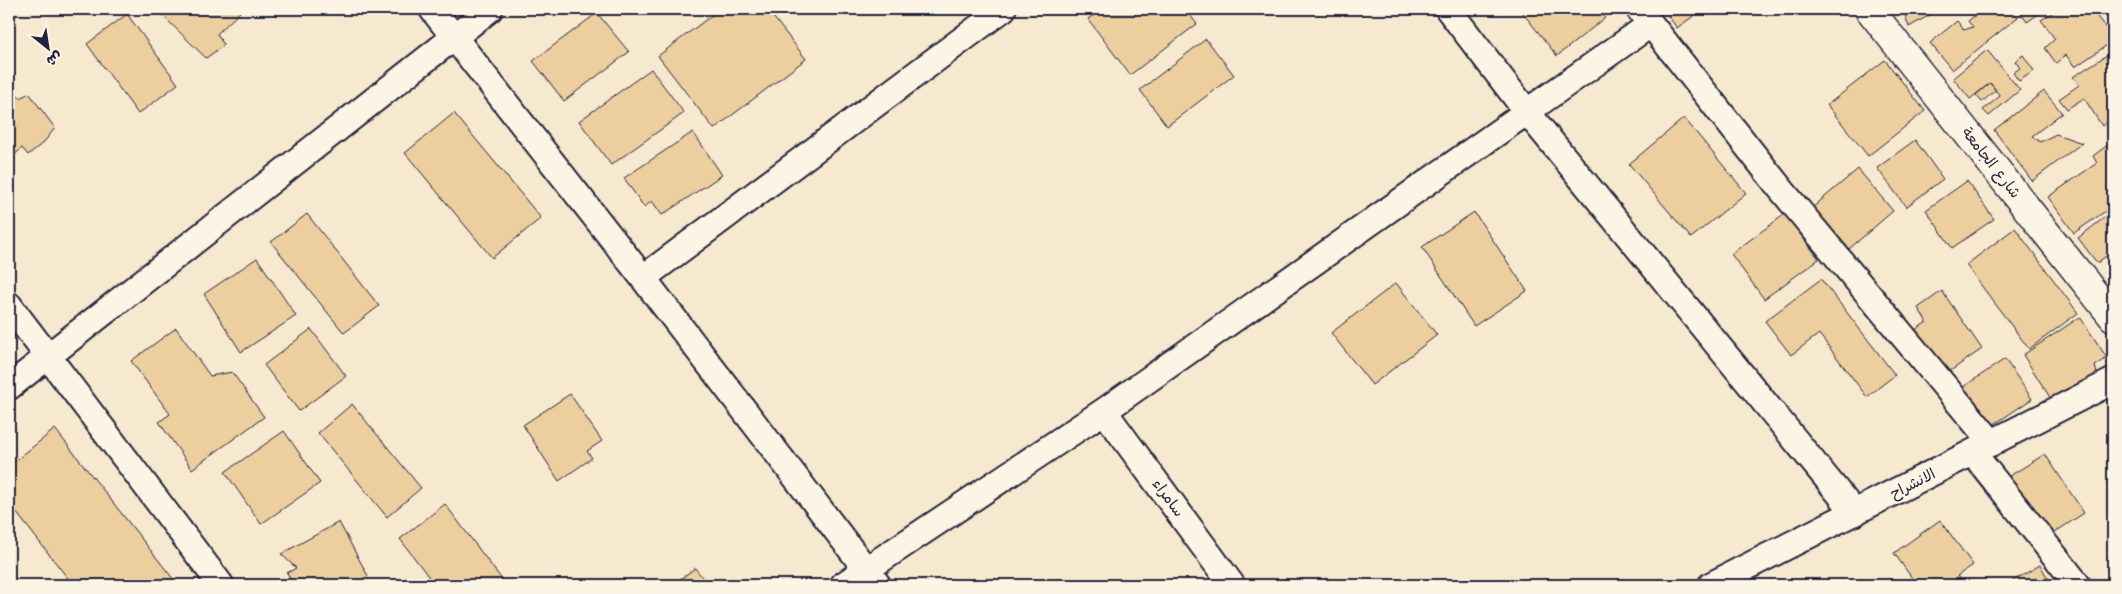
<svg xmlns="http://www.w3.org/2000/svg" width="2122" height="594" font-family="'Architects Daughter','Playpen Sans Arabic',sans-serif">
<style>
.building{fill:#ecce9f;stroke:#22223b}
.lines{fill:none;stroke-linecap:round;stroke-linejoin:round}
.minor-casing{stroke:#22223b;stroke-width:29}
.secondary-casing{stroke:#22223b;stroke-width:31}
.minor{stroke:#fcf5e5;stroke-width:25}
.secondary{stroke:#fcf5e5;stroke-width:28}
.labels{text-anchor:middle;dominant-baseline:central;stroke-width:4;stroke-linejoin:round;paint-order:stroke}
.street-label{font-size:15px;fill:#22223b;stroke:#fcf5e5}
</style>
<rect width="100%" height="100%" fill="#f7e9d0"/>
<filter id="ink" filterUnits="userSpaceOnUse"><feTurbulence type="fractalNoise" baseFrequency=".02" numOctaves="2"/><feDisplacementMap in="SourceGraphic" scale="10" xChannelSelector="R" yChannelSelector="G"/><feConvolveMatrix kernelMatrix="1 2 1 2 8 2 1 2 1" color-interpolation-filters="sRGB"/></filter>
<g filter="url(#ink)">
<!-- building -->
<path class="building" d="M161,9h77l2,3 -23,22 7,11 -18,13 -48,-47z
M720,9h47l39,50 -92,70 -56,-73z
M1102,9h83l12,15 -67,51 -42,-56z
M1525,9h72l8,9 -48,38 -35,-44z
M1663,9h40l-26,19z
M1903,9h37l-31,18z
M1980,9h32l6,8 -66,53 -22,-27 27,-22 7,9 9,-3 -5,-6 14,-11z
M2018,9h28l-19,13z
M2058,9h33l22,28v4l-38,26 -9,-12 -10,8 -11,-15 10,-9 -14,-19z
M597,13l32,39 -65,49 -31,-40z
M127,14l51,70 -40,30 -51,-70z
M1206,39l28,36 -67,51 -27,-36z
M1987,50l33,40 -31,26 -6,-6 17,-14 -10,-13 -20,16 -17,-21z
M2113,51v67l-11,8 -18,-28 -17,11 -8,-10 20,-14 -6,-8z
M2023,55l11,16 -15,10 -6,-8 7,-5 -5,-7z
M1885,60l40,51 -57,45 -41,-51z
M651,69l33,44 -73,52 -32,-44z
M1990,83l6,7 -14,12 -6,-7z
M9,86l11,12 9,-5 26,35 -11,14 -16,13 -6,-7 -13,12z
M2044,91l18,22 -30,23 8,6 16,-8 26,9 -50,38 -38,-51z
M454,113l87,105 -49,40 -87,-105z
M1684,118l62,75 -55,45 -62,-74z
M693,132l29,43 -60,40 -10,-14 -8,6 -20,-29z
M1915,140l28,39 -37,28 -29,-39z
M2113,141v65l-39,27 -26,-36 49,-34 -4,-7z
M1858,169l35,42 -44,38 -36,-42z
M1967,181l27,38 -42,29 -26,-38z
M2113,211v40l-16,12 -19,-25z
M1474,212l53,79 -53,35 -52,-79z
M307,214l72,92 -35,27 -73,-91z
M1785,214l34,45 -55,40 -33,-45z
M2015,228l63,85 -49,36 -63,-84z
M257,258l39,58 -55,36 -37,-58z
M1821,279l74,96 -28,22 -48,-63 -28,21 -26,-34z
M1396,283l41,52 -65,50 -41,-52z
M1942,291l40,58 -39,27 -31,-44 15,-10 -9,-14z
M2080,317l27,41 -12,8 2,8 -44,28 -30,-47z
M176,328l34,48 22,-4 32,45 -72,52 -33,-47 11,-8 -39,-53z
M311,329l35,47 -47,35 -35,-46z
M2005,359l27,40 -45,30 -27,-40z
M570,394l32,47 -15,10 5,7 -33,23 -36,-56z
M352,404l69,84 -34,29 -69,-84z
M55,429l123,156h-105l-64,-82v-37z
M284,431l36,52 -59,41 -36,-52z
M2045,454l39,59 -36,24 -40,-60z
M445,504l58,77 -6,4h-62l-35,-46z
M1940,520l33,45 -16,11 7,9h-47l-23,-32z
M339,522l29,54 -17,9h-57l-7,-12 9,-5 -15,-14z
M2040,565l12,20h-46z
M695,568l13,17h-36z"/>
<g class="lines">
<!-- minor casing -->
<g class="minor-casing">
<path id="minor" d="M432,9l211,269 235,307
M1448,9l79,103 328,401
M1639,9l141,179 212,255
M643,278l360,-269
M9,305l212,280
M9,387l481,-378
M1104,411l128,174
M1973,453l105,132
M843,585l261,-174 547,-387
M1711,585l402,-204"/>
</g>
<!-- secondary casing -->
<g class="secondary-casing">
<path id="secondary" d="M1869,9l244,308"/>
</g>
<!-- minor -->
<use href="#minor" class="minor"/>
<!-- secondary -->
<use href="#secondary" class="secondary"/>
</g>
</g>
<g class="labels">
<!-- street labels -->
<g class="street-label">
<text transform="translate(1991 163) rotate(52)">شارع الجامعة</text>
<text transform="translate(1913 484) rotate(-27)">الانشراح</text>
<text transform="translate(1168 498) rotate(54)">سامراء</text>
</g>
</g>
<!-- margin -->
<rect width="2122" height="594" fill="none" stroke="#fcf5e5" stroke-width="30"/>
<rect x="15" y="15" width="2092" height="564" fill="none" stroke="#22223b" stroke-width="2" filter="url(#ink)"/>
<!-- north arrow -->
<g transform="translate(48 48) rotate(150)" stroke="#fcf5e5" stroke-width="4" paint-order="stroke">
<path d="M0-4L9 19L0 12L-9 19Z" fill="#22223b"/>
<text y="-8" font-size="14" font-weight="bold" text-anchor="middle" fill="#22223b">ش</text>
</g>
</svg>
